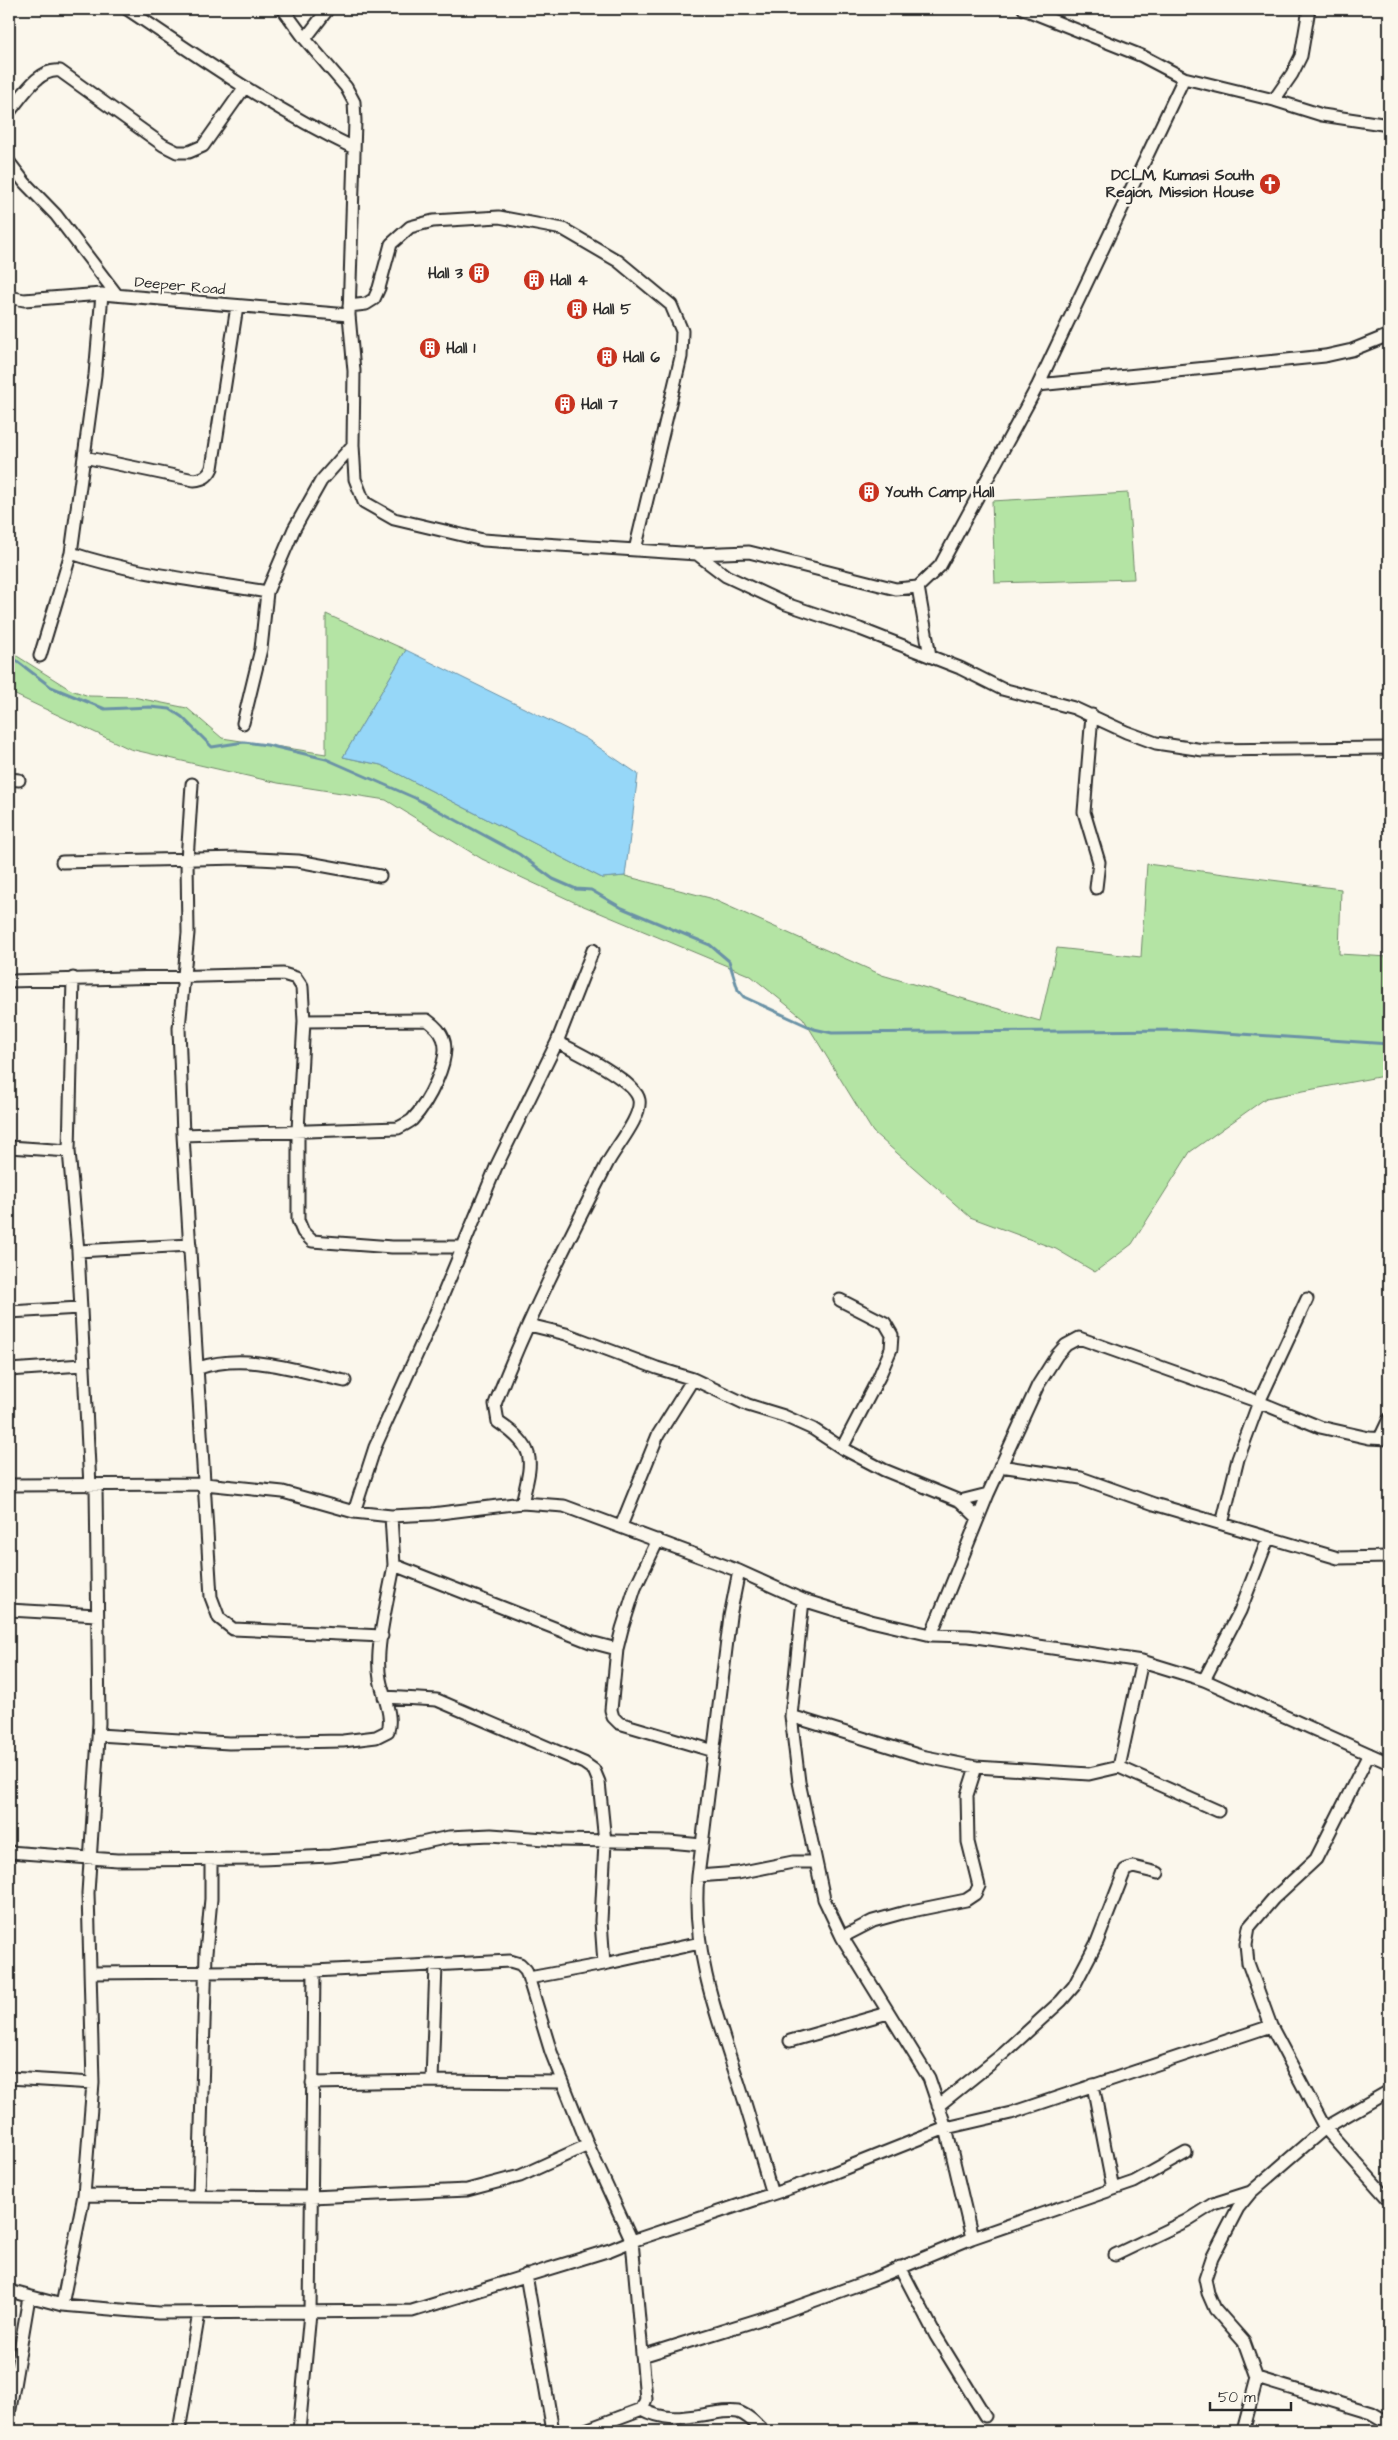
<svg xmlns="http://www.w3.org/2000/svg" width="1398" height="2440" font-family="'Architects Daughter',sans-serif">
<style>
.green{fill:#b4e4a4;stroke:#708868}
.water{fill:#96d7f8;stroke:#6b92a6}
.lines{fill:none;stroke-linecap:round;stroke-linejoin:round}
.stream{stroke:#6b92a6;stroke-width:3}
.minor-casing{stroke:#2b2b2b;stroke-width:15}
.minor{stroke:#fbf7ec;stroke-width:11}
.labels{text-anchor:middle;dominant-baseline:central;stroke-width:4.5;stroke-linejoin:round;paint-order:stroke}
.poi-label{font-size:15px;font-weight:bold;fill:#2b2b2b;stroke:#fbf7ec;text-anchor:start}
.street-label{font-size:15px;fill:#2b2b2b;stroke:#fbf7ec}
</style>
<rect width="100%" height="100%" fill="#fbf7ec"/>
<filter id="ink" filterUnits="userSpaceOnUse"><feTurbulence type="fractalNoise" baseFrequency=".02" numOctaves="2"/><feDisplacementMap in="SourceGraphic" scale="10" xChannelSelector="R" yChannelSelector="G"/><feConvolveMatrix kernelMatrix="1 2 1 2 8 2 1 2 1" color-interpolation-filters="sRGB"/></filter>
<g filter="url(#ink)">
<!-- green -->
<path class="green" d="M1128,493l6,86 -139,4 -3,-82z
M326,614l80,36 -63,107 38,8 221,113 23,-2 85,22 172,77 158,46 17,-73 84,9 6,-93 194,25 -2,65 50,3v118l-123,23 -76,54 -58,92 -37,28 -39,-23 -86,-32 -97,-85 -70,-114 -52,-42 -177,-74 -92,-43 -96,-59 -108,-17 -148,-34 -121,-57v-41l62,39 18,6 44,1 54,11 35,30 104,16z"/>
<!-- water -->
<path class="water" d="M406,650l179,88 53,36 -13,102 -23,2 -221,-113 -38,-8z"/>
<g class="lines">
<!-- stream -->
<path class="stream" d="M9,655l42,32 54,22 45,-2 20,2 12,8 30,30 32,-5 23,3 59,14 89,39 104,56 34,25 23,10 15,1 31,18 88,37 19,16 9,29 6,7 70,32 18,4 349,-3 208,14"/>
<!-- minor casing -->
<g class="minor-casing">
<path id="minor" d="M127,9c75,50 145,100 227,139
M283,9l22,30 41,48 8,15 1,19 -6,194 5,56 -1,74 2,34 9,23 30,17 89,21 214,14 52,-2 147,37 22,-2 22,-21 98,-181 146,-307
M1024,9l118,47 42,22 90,22 48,15 67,10
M305,39l23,-30
M1274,100l18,-26 9,-18 8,-47
M9,112c13,-15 29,-44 51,-41l103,74 14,7h12l14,-6 41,-58
M9,162l16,21 31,32 61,80
M9,297l15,3 78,-6 247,21
M349,306l17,-2 8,-5 5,-11 12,-44 19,-17 23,-6 66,-4 64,12 55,32 53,44 11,26 -1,26 -46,193
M1038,385l287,-29 27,-6 37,-15
M84,457l110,23c9,-1 14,-3 18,-12l25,-162
M71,553c63,21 131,28 196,39
M697,554l29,22 60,28 74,25 100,39 42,21 72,19 52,24 30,11 47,7 186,-2
M918,587l12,69
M40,656l31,-103 24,-178 7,-81
M1092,715l-8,97 15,50 -3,26
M243,723l18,-74 6,-57 27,-63 27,-48 32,-36
M9,779l10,1
M192,784l-5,76 1,73 -9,95 4,107 28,462 8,21 14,11 149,7
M62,862l178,-4 58,3 82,15
M73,978l-4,173 9,100 12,235
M9,981l274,-7 13,4 6,9 2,34 -6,109v90l5,12 9,9 80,6h71
M183,1135l215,-7c4,-2 10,-5 14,-8 15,-16 40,-61 31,-82 -3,-8 -9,-13 -16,-18l-123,1
M9,1147l60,4
M78,1251l112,-6
M840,1300l45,23 7,12 -1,14 -12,28 -37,71
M9,1312l71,-4
M529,1325l37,9 91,34 36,11 55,26 36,11 29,13 29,19 42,22 76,31 18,17
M199,1368c47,-16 99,3 146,13
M9,1370l73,-5
M1380,1438l9,-19
M1000,1466l81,12 73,26 184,54 51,-1
M9,1485l196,-1 78,8 71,20 37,4 41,-2 90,-11 42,3 175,65 64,29 68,21 60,14 38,1 173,25 62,19 185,83
M960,1501l28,-7
M522,1503c10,-43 16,-54 -24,-81l-3,-18c32,-83 72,-162 112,-240 8,-16 35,-47 32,-64 -3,-19 -64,-49 -82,-58
M354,1512l21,-65 60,-133 61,-147 61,-125 36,-92
M391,1516l3,49 196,77 27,7
M1222,1524l16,-65 21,-57 48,-103
M621,1526l37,-91 35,-56
M658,1540l-23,48 -13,41 -5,20 -6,61 2,7 6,6 95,28
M803,1600l-12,116 8,66 25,117 18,38 87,141 17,50 26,110
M9,1610l88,5
M931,1635l57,-141 50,-109 19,-30 9,-10 13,-7 180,64 61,25 49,11 20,1
M1204,1680l36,-69 28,-72
M384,1697l53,3 147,63 10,7 5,12 6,60 -4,79 3,43 -75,14
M791,1716l130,40 55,11 113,7 30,-7 99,44
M98,1735l131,8 114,-2 33,-4 12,-6c5,-16 -5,-35 -8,-52 -6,-30 9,-83 14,-114
M1369,1754l-53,105 -43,40 -24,28 -3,17 2,19 23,63 54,102 64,72
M1119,1767l23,-106
M702,1845l28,-229 9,-45
M9,1852l108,8 145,-1 68,-3 68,-8 51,-11 42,-2 67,5 111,2 33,3 -4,31 40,-3 55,-11h22
M698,1876c-7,71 19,142 41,208 12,37 22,74 33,110
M842,1937l31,-16 29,-8 64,-13 9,-6 4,-8 -11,-44 -1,-47 9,-28
M604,1964l96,-21
M91,1973l223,-2 196,-10 10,3 6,6 25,82 19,48 18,45 44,96 14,158 -4,10 -59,22
M790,2041l98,-28
M9,2078l84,5
M432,2081l4,-116
M312,2083l120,-2 131,1
M1093,2085l20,104
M938,2106l66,-53 57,-52 13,-15 23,-44 28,-72 8,-3 25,6
M84,2195l227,2 156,-7 53,-14 68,-31
M199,2196l7,-243 5,-54v-39
M1115,2255l71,-34 27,-17 38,-12
M900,2267l36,69 49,80
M526,2275l27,156
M9,2291l53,14 96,8 254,-2 198,-61 22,-9 191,-64 123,-49 65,-15 260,-87
M62,2305l22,-110 9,-112 -5,-190 11,-170 -3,-237
M642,2356l138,-43 91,-33 101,-42 162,-56 52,-29
M1257,2378l115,35 17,10
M642,2409c26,14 44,8 73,4 7,-1 16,-2 23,-1 10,3 18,12 25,19
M9,2415l20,-118
M179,2431l20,-118
M299,2431l11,-118 4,-342
M1243,2431l14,-53 -13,-36 -29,-33 -7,-16 -3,-14 7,-21 26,-50 13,-16 74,-64 64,-37"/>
</g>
<!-- minor -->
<use href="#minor" class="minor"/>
</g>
</g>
<!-- icons -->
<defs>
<g id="church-disc" transform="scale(1.125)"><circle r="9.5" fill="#c8321e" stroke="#fbf7ec"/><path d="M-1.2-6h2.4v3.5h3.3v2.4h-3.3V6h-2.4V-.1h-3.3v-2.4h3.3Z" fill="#fff"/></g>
<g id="building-disc" transform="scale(1.125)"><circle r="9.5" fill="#c8321e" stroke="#fbf7ec"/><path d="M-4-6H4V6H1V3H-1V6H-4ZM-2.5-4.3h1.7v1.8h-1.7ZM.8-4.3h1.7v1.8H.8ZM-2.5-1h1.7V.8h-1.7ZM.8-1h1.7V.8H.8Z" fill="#fff"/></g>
</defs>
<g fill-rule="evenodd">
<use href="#church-disc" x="1270" y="184"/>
<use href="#building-disc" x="479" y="273"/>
<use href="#building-disc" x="534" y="280"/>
<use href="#building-disc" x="577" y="309"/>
<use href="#building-disc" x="430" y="348"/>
<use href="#building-disc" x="607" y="357"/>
<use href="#building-disc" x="565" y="404"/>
<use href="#building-disc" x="869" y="492"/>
</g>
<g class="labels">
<!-- poi labels -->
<g class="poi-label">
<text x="1254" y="175" text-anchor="end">DCLM, Kumasi South<tspan x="1254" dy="17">Region, Mission House</tspan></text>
<text x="463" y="273" text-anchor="end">Hall 3</text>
<text x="550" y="280">Hall 4</text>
<text x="593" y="309">Hall 5</text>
<text x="446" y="348">Hall 1</text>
<text x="623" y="357">Hall 6</text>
<text x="581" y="404">Hall 7</text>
<text x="885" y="492">Youth Camp Hall</text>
</g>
<!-- street labels -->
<g class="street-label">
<text transform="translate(180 286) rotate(5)">Deeper Road</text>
</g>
</g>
<!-- margin -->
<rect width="1398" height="2440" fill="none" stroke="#fbf7ec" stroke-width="30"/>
<rect x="15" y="15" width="1368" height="2410" fill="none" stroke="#2b2b2b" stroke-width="2" filter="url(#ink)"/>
<!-- scale -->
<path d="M1210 2402v8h81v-8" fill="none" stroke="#2b2b2b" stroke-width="2.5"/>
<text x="1218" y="2402" font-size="15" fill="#2b2b2b" stroke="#fbf7ec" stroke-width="4" paint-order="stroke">50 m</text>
</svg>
